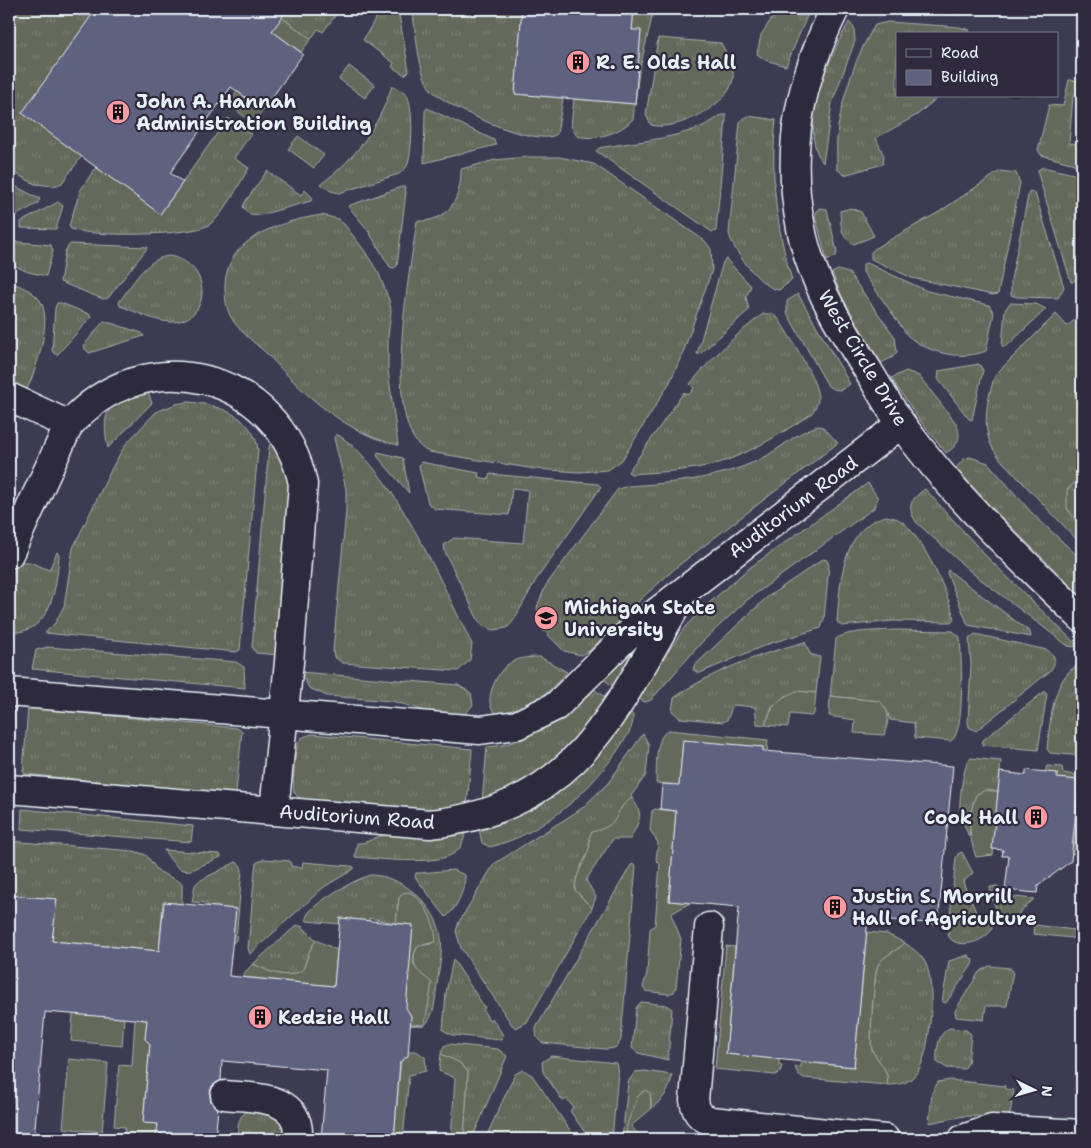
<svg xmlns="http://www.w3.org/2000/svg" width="1091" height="1148" font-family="'Shantell Sans',sans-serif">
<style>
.built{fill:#3d3b51;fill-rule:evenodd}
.grass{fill:url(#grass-tufts);stroke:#a6adaa}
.forest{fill:url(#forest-crowns);stroke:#a6adaa}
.garden{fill:#65695b;stroke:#a6adaa}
.building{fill:#5f627f;stroke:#e8f1f8}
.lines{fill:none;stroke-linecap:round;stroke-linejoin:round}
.minor-casing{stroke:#e8f1f8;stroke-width:31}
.minor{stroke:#2f2a3d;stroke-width:28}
.labels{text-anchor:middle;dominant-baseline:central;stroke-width:4.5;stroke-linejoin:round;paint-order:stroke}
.poi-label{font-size:19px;font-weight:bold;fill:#e8f1f8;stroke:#2f2a3d;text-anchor:start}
.street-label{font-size:19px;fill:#e8f1f8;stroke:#2f2a3d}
</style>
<defs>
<pattern id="grass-tufts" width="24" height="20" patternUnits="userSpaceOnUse" patternTransform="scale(1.25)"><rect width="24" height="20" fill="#65695b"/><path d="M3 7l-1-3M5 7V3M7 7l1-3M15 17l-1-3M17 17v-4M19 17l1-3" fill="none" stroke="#7b7f73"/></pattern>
<pattern id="forest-crowns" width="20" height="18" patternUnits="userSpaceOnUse" patternTransform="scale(1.25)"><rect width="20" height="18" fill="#65695b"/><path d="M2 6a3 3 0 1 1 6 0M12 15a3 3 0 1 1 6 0" fill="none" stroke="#7b7f73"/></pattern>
</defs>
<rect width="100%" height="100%" fill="#2f2a3d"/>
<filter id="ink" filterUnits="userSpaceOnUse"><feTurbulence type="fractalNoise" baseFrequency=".02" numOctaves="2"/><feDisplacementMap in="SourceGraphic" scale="10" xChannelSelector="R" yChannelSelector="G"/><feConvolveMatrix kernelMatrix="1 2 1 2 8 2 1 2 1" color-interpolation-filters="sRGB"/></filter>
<g filter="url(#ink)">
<!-- built -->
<path class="built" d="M9,9h1073v1130h-1073zM897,34h160v62h-160z"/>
<!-- grass -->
<path class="grass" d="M9,9h80l5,3 -12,144 -20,27 -8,3 -19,-2 -26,-14z
M288,9h52l-17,23 -5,-3 -7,10 -30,-22z
M381,9h17l11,62 -4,4 -13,-8 2,-4 -31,-23z
M412,9h51l12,8 6,-8h41l-7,85 48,4 -6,36c-18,15 -115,-27 -128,-47 -11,-17 -13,-57 -17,-78z
M634,9h20l-15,63 -6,47c-12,14 -38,22 -56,17l-6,-10 3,-27 61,5 6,-73 -9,-1z
M778,9h32l-24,57 -21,-6 -8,-6 4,-19z
M897,9h75l-1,4 -11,2z
M849,22l5,6 1,13 -23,62 -9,60c-27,-37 7,-106 26,-141z
M888,22l71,5 11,3 -2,4h-71v62h42l-22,19 -41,23 8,18 -1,8 -39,11 -7,-6c0,-14 -1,-29 1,-42 6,-35 18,-72 37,-102z
M658,38l63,5c6,12 14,23 12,36 -4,27 -58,53 -82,46l-5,-10z
M1069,80l11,1 -1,15h-6l-4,47 13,1v22l-41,-11 -3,-5 11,-45 14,1z
M392,86l14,7c8,13 7,58 1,73 -2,4 -5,5 -8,8l-60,19 -8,-2 -10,-7c35,-26 57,-56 71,-98z
M427,108l67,32 2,5 -72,18 1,-52z
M721,115h5v4l-10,112 -4,1 -116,-81 3,-3c36,-7 93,-9 122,-33z
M749,116l27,4c-6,56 0,107 16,160l-13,10c-17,-1 -48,-41 -50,-57l11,-111 3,-4z
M228,118l23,16 -17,24 15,10c-11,17 -23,45 -40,57 -19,11 -118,12 -138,4l-2,-3 11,-35 16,-24 64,47z
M526,157h33l35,7 111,77 6,8 1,21 -28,80 -14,32 -48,78 -14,10 -28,2 -45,-3 -106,-17c-51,-21 -18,-186 -12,-231 32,1 44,-22 44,-52l34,-9z
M1043,167l39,9v97l-9,9h-2l-33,-108v-4z
M267,171l34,24 4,-5 8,8 -2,3 -51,14 -11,-1 -6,-7 2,-5z
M1000,171l16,2 4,10 -22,111 -5,1 -81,-17 -41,-19v-7l6,-5 62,-35z
M9,183l31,16 -3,5 -28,15z
M401,187h4l1,5 -9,74 -3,2 -4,-1 -23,-38 -19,-23z
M1029,191l6,2 27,88 2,6 -6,11 -41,-1 -6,-2v-15z
M58,202l5,4 -7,23 -35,-1v-6z
M819,208l8,1 10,43 -1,4 -9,5 -12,-46z
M851,208l10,4 13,24 -20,8c-14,-6 -13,-20 -14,-33z
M322,215l16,4 7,6 19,25 15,24 10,26 2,10 -3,27v33l10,75c-52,-12 -90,-47 -126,-86 -13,-14 -30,-24 -40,-40 -6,-10 -7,-21 -7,-32 0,-50 57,-66 97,-72z
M9,241l42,4 2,6 -7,25 -18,-4 -19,-9z
M70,244l78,3 -40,51 -5,1 -43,-17 5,-31z
M169,256c44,7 43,65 3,66 -17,0 -37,-11 -52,-16l-1,-4c14,-18 26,-43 50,-46z
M726,259l25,27 -5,11 3,13 -49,44h-3l26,-92z
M867,263l60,28 62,14 5,8 -8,38c-25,10 -58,2 -78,-15l-45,-64v-8z
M838,270l11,3 46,64 2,15 -4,5 -12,6 -38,-64 -11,-26z
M9,281c10,5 23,9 30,18 15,18 -3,72 -12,90l-18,-7z
M798,294l52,90c-8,7 -13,8 -22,2l-41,-73v-12z
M61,303l28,11 2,3 -34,38 -5,-4 3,-43 2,-5z
M1010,303l26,1 10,5 -39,37h-5l3,-36z
M763,314h10l5,4c10,16 42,65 40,82 -1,6 -4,10 -7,14 -30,20 -59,38 -92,49 -29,8 -59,9 -88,11l-3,-2 56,-80 5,3 5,-7 -4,-4c22,-26 45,-49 73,-70z
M1056,314l11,12 10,-8 5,12v145l-4,3 -11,30 15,20v17l-81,-85c-6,-8 -11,-14 -13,-24 -5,-18 1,-46 8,-62z
M104,321l38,12 2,3 -55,17 -5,-5 1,-4z
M979,364l4,6 -11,50 -3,-1 -31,-40 1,-8z
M906,371l13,5 37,47c6,14 3,22 -10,30l-28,-35 -27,-40z
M148,392l4,11 -44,45c-8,-38 1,-51 40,-56z
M188,402c30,2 67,15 70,48l-18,200 -4,2 -191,-19 10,-10 9,-17 9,-58 39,-80 13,-23 31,-33 20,-8z
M818,426l5,1 15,16 -159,122 -36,32 -54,54 -8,4 -17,-4 -20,-20 -5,-12 -2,-12 9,-22 72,-96 10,-3c46,-3 91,-7 133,-27 18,-9 37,-28 57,-33z
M336,434c55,30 107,153 136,210l-2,16 -12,11 -115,-8 -9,-6 -1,-7 13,-139v-22l-12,-51z
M273,438l20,44 -14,173 -23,-2 -4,-6 17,-200z
M378,452l25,6 6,35 -32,-37z
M970,457l18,6 45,51 49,46v37l-92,-91 -34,-38 8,-9z
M421,462l58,11 -1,4 10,2 2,-5 108,10 3,3 -65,93 -22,40 -7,8 -15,2 -9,-4 -5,-6 -33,-68 -1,-7 10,-7 69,5 5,-53 -16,-2 -3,27 -74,-6 -7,-6 -9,-37z
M868,483l10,15 -4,10 -127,92 -44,41 -52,59 -6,2 -9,-4 49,-71 16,-17 47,-41z
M925,489l61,67 91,89 -4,2 -5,-1 -97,-74 -55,-50c-10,-16 -5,-23 9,-33z
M886,516c5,1 11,2 15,5 20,13 50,76 53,99l-4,2 -57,-1 -51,5 -5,-4c3,-37 4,-95 49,-106z
M57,552l2,3c-2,31 -8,81 -50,77 0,-23 -6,-52 11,-70h10l19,8z
M823,559l4,1 2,5 -5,54 -3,9 -53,16 -68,29 -7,-3 1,-4 72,-68z
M948,570l82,62 1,5 -63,-12 -21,-52z
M896,630l57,1 7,6c1,17 6,96 -9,104l-36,-3 -1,-15 -24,-3 -3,-9 -8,-10 -49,-5 6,-57c11,-9 45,-8 60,-9z
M975,634l72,16c10,6 9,13 3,21l-74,60 -7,-4 -1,-5 3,-58 -2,-25z
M805,642l5,12 10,3 -4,36 -19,-2 -25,15 -7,19 -8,-1 -2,-17 -22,-2 -6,15 -4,2 -43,-4 -8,-7 2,-13c35,-26 89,-45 131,-56z
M48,647l188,15 8,5 1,21 -213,-19 4,-19z
M540,657l27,15c-14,15 -42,47 -65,43 -24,-3 -7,-41 5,-50 9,-7 21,-8 33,-8z
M1078,665l4,1v90l-32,-3 -3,-4c3,-25 5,-71 31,-84z
M300,672l158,13 13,8 2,12 -9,10 -13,3 -59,-17 -65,-5 -18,-8z
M591,687l15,11 -38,50 -22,19 -20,16 -44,19 5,-55c44,-3 73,-32 104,-60z
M1045,691l2,3 -9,56 -56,-5 1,-5z
M28,708l209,20 5,3 -6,62 -4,2 -207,-21 -2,-3z
M628,710l5,5c1,14 -8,24 -15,35 -31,44 -75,84 -128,97l-8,-4 -3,-14c75,-22 106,-56 149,-119z
M312,734l160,15 -5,56 -45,5 -119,-10c-4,-2 -7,-4 -9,-8 -2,-6 1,-45 5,-51 3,-5 8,-5 13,-7z
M643,734l6,11 -3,30 -15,21 1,2 -11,10 -6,15 -25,14c3,19 -15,30 -15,53l17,18 -65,114 -11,6 -4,-3 -51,-77 -5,-17 3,-9 35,-58 87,-55 27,-26z
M971,758l30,3 -3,31 -13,-2 -12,12 -4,35c-3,-8 -7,-17 -9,-26 -1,-10 3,-48 11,-53z
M1082,802v49l-10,3 1,-11 5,-1z
M22,809l171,17 -2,16 -170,-13z
M465,833c-1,9 -5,18 -14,22 -18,10 -74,4 -96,2l2,-14c12,1 18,-8 29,-8 27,-1 52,2 79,-2z
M9,841l125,10 12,4 12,16 24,12v21l-19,-2 -4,51 -6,-1 -1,-2 -100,-9 4,-42 -47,-4z
M164,850l56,4 1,3c-31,12 -37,26 -57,-7z
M962,852l11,21 -10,9 16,37 14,-1c6,21 -37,36 -45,17l8,-77 2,-4z
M264,859l26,2 1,5 11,2 1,-6 47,4 4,1v2l-30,18 -74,67 -2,-6 7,-78 1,-7z
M236,862l4,3 2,5 -6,70 -4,4 3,-35 -28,-3v-3l-15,-1 3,-17 4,-4z
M634,864l2,2 -15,173c-3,9 -7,10 -16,10l-62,-6c-7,-4 -7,-7 -7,-15l95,-163z
M453,870l12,5c1,13 -9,35 -19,42l-31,-40 1,-4h4z
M371,875c30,1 62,27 69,57 4,17 -1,36 -3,53 -2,14 -2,30 -12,40h-15h13l2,-48 -6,-3c-6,-9 -7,-18 -1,-28l13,-2 -28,-51 -4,5 -3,25 -27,-5v3l-28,-3 -1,6 -33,-3 -1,-3c2,-13 51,-40 65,-43z
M997,886l8,10 29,3 -21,20c-14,2 -23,-20 -23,-32z
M297,925l6,2 13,13 -6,10 -7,20c-18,10 -33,2 -50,-6z
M905,943c8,6 17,12 21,21 10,21 5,95 -11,111 -7,9 -17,10 -28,10 3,-16 -9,-22 -15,-35 -3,-7 2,-78 6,-85 5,-10 19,-14 27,-22z
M968,955l5,5 -1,5 -26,38 -4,-1 7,-41z
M453,959l32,49 -2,2 6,10 3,-2 11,17 -2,5 -49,-5 -9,-5 3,-37z
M989,966l21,2 3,3 -6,35h-21l-2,14 -28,-3 -1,-6 24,-39z
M641,1002l25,3 6,4 -4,51 -30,-7 -6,-5 4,-40z
M950,1028l16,2 5,4 -3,29 -4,6 -17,-1 -10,-6c-1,-11 1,-30 13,-34z
M449,1044l49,5 9,7 -35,83h-8l4,-67 -8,-9 -19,-9 3,-8z
M551,1056l65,7 2,10 -6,66h-22l-2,-2 -18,-26 3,-4 -6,-8 -4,2 -20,-29 -1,-10z
M523,1070l9,5 44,64h-91l30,-65z
M645,1071l27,4c-2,16 -9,24 -21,34v-11l-8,-7c-11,11 -13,31 -16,46l2,2h-7l6,-57 7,-10z
M950,1080l55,6 1,3 8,1 -4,24 -5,3 -41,-1 -35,7 3,-30 6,-11z
M253,1109l28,3 11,27h-55c1,-13 0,-26 16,-30z"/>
<!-- forest -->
<path class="forest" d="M1082,475v53l-15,-19v-19z"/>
<!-- garden -->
<path class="garden" d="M281,17l30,22 -10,13 -29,-21z
M349,66l26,19 -10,13 -26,-19z
M237,91l26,19 -9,14 -26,-20z
M298,136l26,19 -10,13 -26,-19z
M636,644l2,1 -25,41 -13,-9z
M797,691l19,2 -2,21 -3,2 -21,-2 -2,13 -23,-2c8,-20 11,-26 32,-34z
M830,696l49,5c12,10 10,20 5,34l-30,-2 1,-13 -26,-4z
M15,704l-6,71v-70z
M669,730l99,10 -1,12 -4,-1v-4l-80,-7 -4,45 -23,-2c1,-14 -2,-47 13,-53z
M1047,766l15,1 1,6 19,3 -4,67h-5l6,-63 -22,-2v-5l-12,-1z
M985,790l13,2 -5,63 -17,2c-8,-22 -8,-40 0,-62z
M632,798c13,18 7,23 -2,41h-17l-27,41 10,17 -4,11 -17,-18c0,-23 18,-34 14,-53l3,-5c33,-8 18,-20 40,-34z
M655,809l21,2 -7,90 21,2 -19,11 10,25 -5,48 -2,5 -6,2 -23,-3 -2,-4 4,-14 3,-44 5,-4 5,-61 -4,-4 2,-17 -8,-13 2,-19z
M409,892c17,9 26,31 27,50l-18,4c-12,21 1,25 14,37l-7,40 -2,2 -13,-1 1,-8 -6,-4 8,-87 -17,-2 3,-25 4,-5z
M1034,925l48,6v8l-49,-5z
M867,932l20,2 18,9c-8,8 -22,12 -27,22 -4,7 -9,78 -6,85 6,13 18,19 15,35l-83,-7 -6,-4 -3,-7h6v-5l53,5z
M316,940l21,10 -3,36 -91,-9 2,-5 8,-8c17,8 32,16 50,6l7,-20z
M726,946l9,1 -9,107 53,5v6l3,1 -2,6 -5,3 -60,-6z
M73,1014l51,4 -2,28 -51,-5z
M135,1019l12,1 -2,19 5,3 -7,80 15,2 -1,12h-5l-1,3 -27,-2 1,-10 -11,-1 5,-61 13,1z
M408,1051h8l9,6 1,14 -17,4 -6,64h-9l7,-81z
M441,1054l19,9 8,9 -4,67h-13l4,-61 -16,-7z
M69,1059l39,4 -6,69 -39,-4z
M645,1090l5,3 1,16 -20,17 11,13h-13c-8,-14 6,-27 8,-42z"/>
<!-- building -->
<path class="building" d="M96,9h192l-16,22 31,23 -40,56 -32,-23 -61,86 13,9 -23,32 -138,-101z
M522,9h112l-2,21h9l-6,74 -120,-10z
M683,740l80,7v4l190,15 -15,158 -70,-6 -14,149 -128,-13 13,-147 -70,-6 7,-90 -16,-2 2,-25 17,1z
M1026,770l31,3v5l22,2 -8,81 -33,25 -1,7 -32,-3 4,-34h-7l1,-6 -11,-1 8,-77 26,3z
M10,895l47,4 -5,42 107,10 5,-49 72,7 -7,67 105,10 6,-68 73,7 -7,83 5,8 -3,40 -8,6 -6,77h-73l6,-69 -105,-9 -1,19 -9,6 -2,7 1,9 7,7 -3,30h-59l2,-15 -15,-1 7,-79 -5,-5 2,-19 -102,-8 -11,127h-25z"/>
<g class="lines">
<!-- minor casing -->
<g class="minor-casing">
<path id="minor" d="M835,9c-35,71 -50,140 -34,219 9,48 35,92 61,133 14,21 25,44 40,64 50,69 118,134 180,193
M9,397l60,28
M9,554l60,-129c75,-87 211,-53 234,59l-14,178 -15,149
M9,692l471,38 37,-5 39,-19 75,-74 270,-208
M9,789l421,35c146,-16 183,-110 249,-223
M709,927l-15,173c2,13 6,17 17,21l174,18
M225,1095c31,3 76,0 73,44
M963,1139l29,-10 90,5"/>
</g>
<!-- minor -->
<use href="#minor" class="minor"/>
</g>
</g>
<!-- icons -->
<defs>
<g id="building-disc" transform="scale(1.25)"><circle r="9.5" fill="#ff9aa2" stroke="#2f2a3d"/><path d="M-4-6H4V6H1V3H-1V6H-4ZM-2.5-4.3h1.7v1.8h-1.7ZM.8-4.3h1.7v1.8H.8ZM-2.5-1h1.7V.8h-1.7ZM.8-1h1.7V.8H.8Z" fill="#111"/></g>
<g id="university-disc" transform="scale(1.25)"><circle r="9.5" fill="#ff9aa2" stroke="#2f2a3d"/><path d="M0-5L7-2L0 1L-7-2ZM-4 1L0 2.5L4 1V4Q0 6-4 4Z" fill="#111"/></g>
</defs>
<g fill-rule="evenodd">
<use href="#building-disc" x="578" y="62"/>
<use href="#building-disc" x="118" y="112"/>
<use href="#university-disc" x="546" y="618"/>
<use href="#building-disc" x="1036" y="817"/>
<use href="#building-disc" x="835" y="907"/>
<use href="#building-disc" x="260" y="1017"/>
</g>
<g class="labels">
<!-- poi labels -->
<g class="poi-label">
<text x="596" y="62">R. E. Olds Hall</text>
<text x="136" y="101">John A. Hannah<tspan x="136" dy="22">Administration Building</tspan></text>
<text x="564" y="607">Michigan State<tspan x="564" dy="22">University</tspan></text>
<text x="1018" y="817" text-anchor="end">Cook Hall</text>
<text x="852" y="896">Justin S. Morrill<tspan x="852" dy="22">Hall of Agriculture</tspan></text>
<text x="278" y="1017">Kedzie Hall</text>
</g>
<!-- street labels -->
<g class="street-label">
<text transform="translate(863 358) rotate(59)">West Circle Drive</text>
<text transform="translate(793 507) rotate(-37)">Auditorium Road</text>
<text transform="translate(357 817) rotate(4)">Auditorium Road</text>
</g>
</g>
<!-- margin -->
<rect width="1091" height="1148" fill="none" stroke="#2f2a3d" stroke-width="30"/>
<rect x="15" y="15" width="1061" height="1118" fill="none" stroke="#e8f1f8" stroke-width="2" filter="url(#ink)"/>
<!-- legend -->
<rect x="896" y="32" width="162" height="65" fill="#2f2a3d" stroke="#797a88"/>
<rect x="906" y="49" width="25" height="8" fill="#2f2a3d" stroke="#797a88"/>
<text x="941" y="58" font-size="15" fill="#e8f1f8">Road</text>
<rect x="906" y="70" width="25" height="15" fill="#5f627f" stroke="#797a88"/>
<text x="941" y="82" font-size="15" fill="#e8f1f8">Building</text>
<!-- north arrow -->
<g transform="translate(1034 1090) rotate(95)" stroke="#2f2a3d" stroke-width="4" paint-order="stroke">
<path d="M0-4L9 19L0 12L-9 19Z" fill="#e8f1f8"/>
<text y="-8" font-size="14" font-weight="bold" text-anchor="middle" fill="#e8f1f8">N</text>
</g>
</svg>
